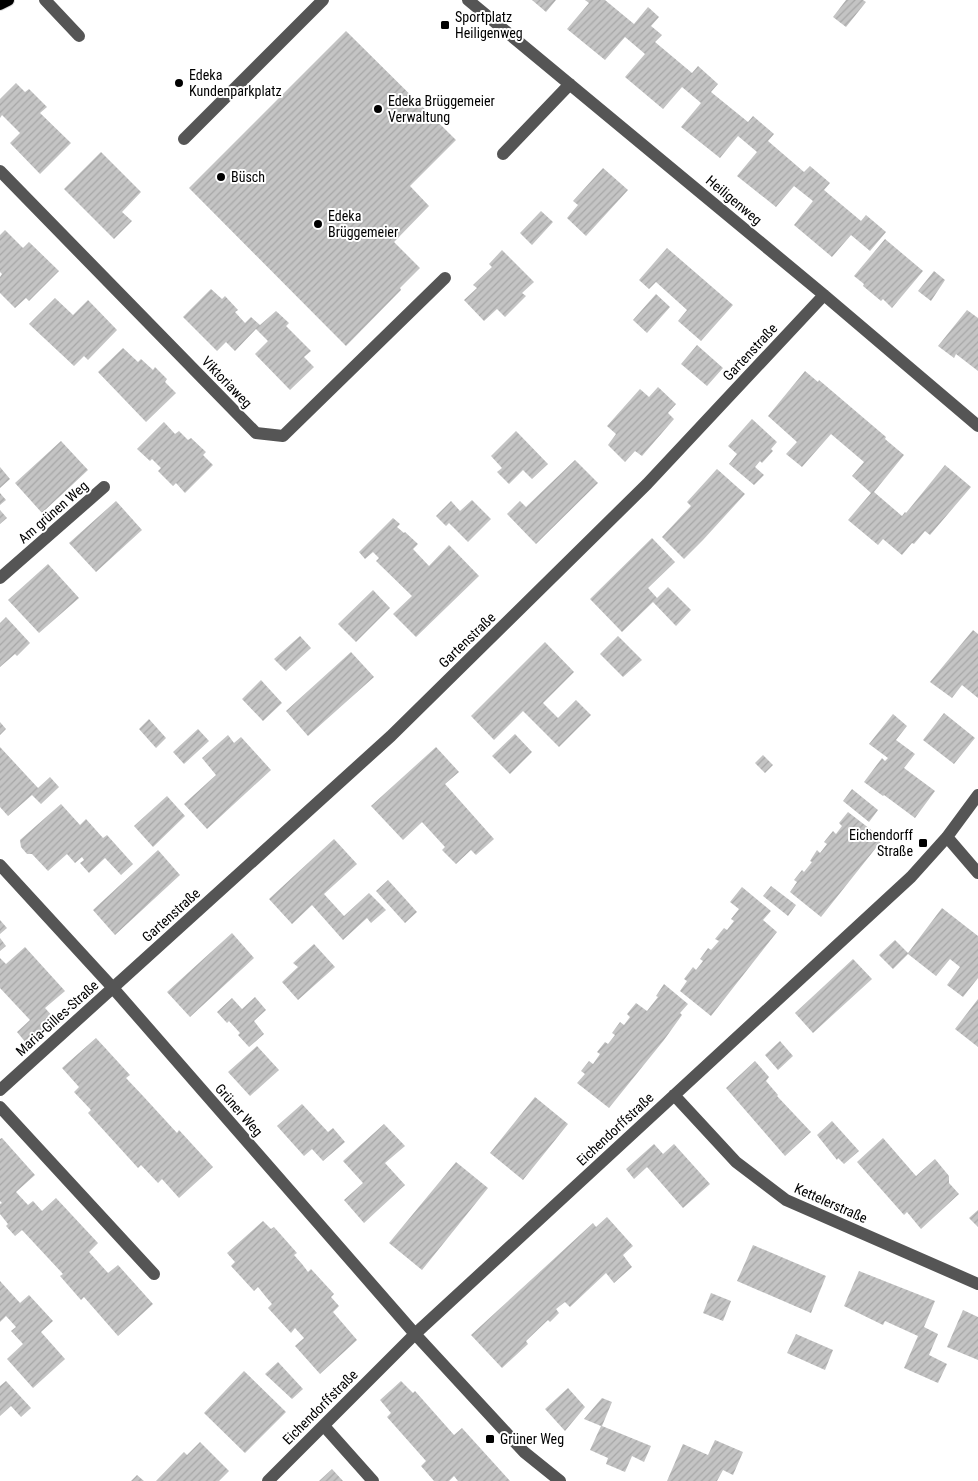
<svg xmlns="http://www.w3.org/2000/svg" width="978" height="1481" font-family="'Roboto Condensed',sans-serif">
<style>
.building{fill:url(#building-hatch)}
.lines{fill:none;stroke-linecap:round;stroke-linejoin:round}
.major-casing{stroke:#dbdbdb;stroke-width:14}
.minor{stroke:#555;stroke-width:12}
.major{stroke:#000;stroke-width:12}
.poi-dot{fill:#000;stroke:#fff;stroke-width:2}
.labels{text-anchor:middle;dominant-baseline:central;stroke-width:4;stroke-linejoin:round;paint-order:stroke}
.poi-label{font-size:14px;fill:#000;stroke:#fff;text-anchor:start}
.street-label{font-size:14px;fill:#000;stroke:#fff}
</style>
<defs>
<pattern id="building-hatch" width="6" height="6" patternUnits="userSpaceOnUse" patternTransform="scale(1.25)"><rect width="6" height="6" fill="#c4c4c4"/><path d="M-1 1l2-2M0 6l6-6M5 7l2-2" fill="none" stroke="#a7a7a7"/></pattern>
</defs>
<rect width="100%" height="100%" fill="#fff"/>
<!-- building -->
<path class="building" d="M532,0h24l-10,12z
M585,0h20l29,24 14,-17 11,10 -8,9 11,9 -7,7 37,31 6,-7 20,18 -7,8 37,30 5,-6 21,18 -6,7 36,31 6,-6 20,17 -6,7 37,31 5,-6 20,17 -16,19 -19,-16 -19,22 -38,-32 19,-24 -19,-15 -18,21 -39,-31 20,-24 -19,-16 -18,22 -39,-31 20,-24 -19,-16 -19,22 -38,-32 20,-23 -20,-17 -20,23 -38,-31 22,-26z
M846,0h17l3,2 -20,25 -13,-10z
M346,31l110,109 -46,46 19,20 -35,36 26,26 -20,20 1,2 -55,56 -157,-158z
M16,83l9,9 4,-3 18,18 -7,6 31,30 -31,31 -30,-31 10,-10 -18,-18 -2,3v-19z
M101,152l40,40 -19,20 10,9 -18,18 -50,-50z
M603,168l25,22 -42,46 -19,-18 11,-13 -5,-4z
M541,211l12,11 -21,23 -12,-12z
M5,230l18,18 6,-6 30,29 -30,30 -3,-3 -11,10 -15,-15v-16l2,-3 -2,-2v-37z
M885,239l38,32 -31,37 -9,-9 -2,2 -18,-15 1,-2 -10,-8z
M667,248l66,57 -32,36 -23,-20 9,-11 -31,-28 -7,7 -10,-9z
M502,250l32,32 -12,11 4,3 -21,21 -8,-8 -13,12 -20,-21 13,-12 -4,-3 19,-18 -3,-3z
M934,271l11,9 -14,21 -13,-10z
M211,289l11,10 3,-3 13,14 -3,2 10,11 6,-6 9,8 16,-14 13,12 -3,3 25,25 -7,6 10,10 -24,23 -35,-36 13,-13 -12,-12 -21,22 -9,-9 -9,9 -34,-34z
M656,294l14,13 -23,26 -14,-13z
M55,298l18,17 15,-15 29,30 -29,30 -4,-4 -10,10 -45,-42z
M967,310l11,8v53l-22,-17 -2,4 -16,-12z
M697,345l26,23 -16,18 -26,-22z
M123,348l15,14 3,-3 12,11 2,-3 12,12 -2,3 11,11 -30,29 -48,-50z
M805,371l13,11 1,-2 67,57 -1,2 19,16 -30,37 28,24 3,-4 1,1 39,-48 26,22 -41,48 -5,-4 -11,13 -2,-1 -10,12 -19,-16 -5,6 -30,-25 23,-27 -19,-17 12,-14 -33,-28 -29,33 -16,-13 11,-12 -29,-26z
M658,387l18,17 -8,9 6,6 -32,37 -7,-5 -10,11 -17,-17 8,-11 -9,-8 33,-37 9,8z
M752,419l25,23 -6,7 2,2 -11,12 -2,-2 -5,6 9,8 -10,10 -25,-21 8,-10 -9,-8z
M164,422l11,12 4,-3 9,9 3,-2 15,14 -3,3 10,10 -28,28 -9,-10 -3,3 -15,-15 3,-3 -9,-9 -2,2 -13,-12z
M516,431l32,33 -16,15 -9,-9 -14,14 -12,-12 5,-4 -11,-12z
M61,441l27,29 -46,43 -27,-30z
M575,460l23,23 -62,61 -29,-30 13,-13 6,6z
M0,467l10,12 -10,9z
M717,469l28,25 -42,46 -19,19 -22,-22 29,-31 -4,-4z
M0,493l6,7 -6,5z
M472,500l19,19 -23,23 -19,-19 -3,3 -10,-10 15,-15 9,10z
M116,501l26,29 -46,42 -27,-29z
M0,510l7,8 -7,6z
M393,518l7,6 -3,3 7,6 1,-1 13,12 -5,5 16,17 20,-21 30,31 -63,61 -23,-23 19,-18 -36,-35 3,-3 -6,-6 -8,7 -6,-7z
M652,538l23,24 -27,26 9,10 11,-11 23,23 -15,16 -23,-24 -31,30 -32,-33z
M48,564l31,34 -40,35 -31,-33z
M373,590l17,18 -34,34 -18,-18z
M6,617l24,26 -13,13 -2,-2 -15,13v-44z
M973,630l5,4v64l-16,-13 -10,13 -22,-16z
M300,636l11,12 -25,23 -12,-12z
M618,636l24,24 -19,17 -23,-23z
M545,642l29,30 -31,31 15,15 18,-18 15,15 -32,32 -36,-36 -29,29 -23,-24z
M351,652l23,25 -66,59 -22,-25z
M261,680l21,23 -19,18 -21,-22z
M944,713l31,25 -21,26 -31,-24z
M893,714l14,12 -11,14 19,14 -11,14 31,23 -20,27 -31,-23 -1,1 -19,-14 18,-24 3,3 3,-3 -19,-14z
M149,719l17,19 -10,10 -17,-19z
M0,722l6,7 -6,6z
M198,729l11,12 -25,23 -11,-12z
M515,734l17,18 -22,22 -18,-18z
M228,735l6,8 7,-6 30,33 -64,59 -23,-25 32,-29 -14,-17z
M0,747l38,41 12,-11 9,10 -18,17 -9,-9 -24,21 -8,-9z
M436,747l23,25 -14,12 49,55 -18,16 -5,-5 -15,14 -14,-14 3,-3 -23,-25 -19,18 -32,-34z
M763,755l10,10 -8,8 -10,-10z
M852,789l26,21 -9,12 -26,-21z
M167,796l18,20 -32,31 -19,-21z
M61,804l19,21 6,-6 17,19 4,-3 26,29 -12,11 -16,-17 -16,15 -9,-10 4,-3 -2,-3 -7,6 -8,-9 -19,17 -16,-17h-5l-6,-7 -1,-7z
M848,812l35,27 -62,78 -31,-25 7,-10 -3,-2 8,-10 2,2 8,-10 -2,-1 7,-11 3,3 7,-9 -3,-2 9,-11 3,3 6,-8 -3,-3z
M334,839l23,25 -33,30 20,22 25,-23 17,17 -15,13 -4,-5 -24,22 -31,-35 -20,19 -23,-25z
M158,850l22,25 -65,60 -22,-25z
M388,880l29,32 -12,11 -29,-32z
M771,886l25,19 -8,11 -25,-20z
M742,887l29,24 -8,9 14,12 -66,84 -31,-25 7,-10 -3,-2 9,-12 3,3 7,-9 -3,-2 8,-11 3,2 8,-9 -4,-2 9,-11 3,2 7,-9 -3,-2 8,-10 -9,-7z
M942,908l36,28v42l-15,19 -16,-12 13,-18 -10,-8 -14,17 -28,-22 -15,15 -14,-14 16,-15 13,13z
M0,920l7,8 -7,6z
M232,933l22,25 -64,59 -23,-25z
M0,938l6,8 -6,5z
M314,944l21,23 -37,33 -16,-18 16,-15 -5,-4z
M25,947l40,44 -20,17 10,11 -28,25 -10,-12 13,-12 -30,-32v-30l6,6z
M853,959l19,20 -59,54 -18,-20z
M664,984l24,20 -8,9 2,2 -18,25 -55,68 -32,-25 8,-9 -4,-3 8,-10 4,3 7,-10 -3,-2 8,-10 3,2 7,-9 -3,-2 8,-11 4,3 6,-8 -3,-3 9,-11 11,8 11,-14 -2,-1z
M255,997l11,13 -12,11 10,13 -15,13 -11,-12 2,-2 -11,-12 -2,2 -10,-11 15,-14 10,11z
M978,999v48l-23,-18z
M96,1038l34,37 -4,3 17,18 34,37 2,-3 34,37 -34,31 -17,-19 -4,4 -17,-18 -3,3 -50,-55 3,-3 -17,-18 5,-5 -17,-19z
M780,1041l13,15 -15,14 -13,-15z
M257,1046l22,24 -29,26 -22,-24z
M755,1061l14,16 -3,4 12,14 -1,1 34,36 -26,24 -59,-68z
M535,1097l33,27 -45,56 -33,-27z
M302,1104l26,28 5,-4 12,14 -22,19 -11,-12 -8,7 -27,-30z
M832,1121l27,30 -15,13 -6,-6 -1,2 -20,-25z
M384,1124l21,22 -20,17 20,22 -41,38 -20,-23 19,-17 -20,-22z
M2,1138l33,37 -19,17 12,13 5,-4 9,10 14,-13 42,45 -9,9 19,21 10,-8 35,39 -35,32 -34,-39 -3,3 -21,-24 3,-2 -41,-44 -7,6 -9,-10 2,-2 -8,-10v-10l2,-1 -2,-2v-62z
M883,1138l33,38 19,-17 14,17v7l10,11 -38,35 -14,-17 -3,3 -47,-53z
M654,1144l9,10 11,-10 36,40 -27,24 -36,-41 -13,12 -8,-10z
M456,1162l32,26 -66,82 -33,-27z
M978,1210v17l-9,-9z
M607,1217l26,29 -10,9 9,12 -18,16 -8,-10 -36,34 -5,-5 -9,7 3,4 -9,9 -2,-2 -22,21 2,3 -26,24 -31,-33 122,-112 3,4z
M263,1221l8,8 3,-2 23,26 -3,2 8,9 6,8 3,-3 23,25 -3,3 8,9 -6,6 24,28 -37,34 -25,-28 9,-8 -9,-10 -4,5 -23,-25 4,-4 -6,-7 -8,-10 -4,4 -23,-25 4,-4 -8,-9z
M753,1245l73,31 -15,37 -74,-32z
M859,1271l76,30 -11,26 14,7 -9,21 18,9 -9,19 -34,-15 14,-32 -33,-15 -2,4 -39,-19z
M0,1281l20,22 9,-8 24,26 -12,11 24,27 -32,29 -26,-29 16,-15 -12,-13 5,-4 -10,-11 -6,6z
M711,1293l20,8 -8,20 -20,-8z
M963,1310l15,7v43l-31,-13z
M796,1334l37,16 -8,20 -38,-17z
M278,1362l25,27 -11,10 -27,-25z
M244,1371l42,41 -41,41 -41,-40z
M6,1381l25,27 -10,9 -10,-11 -11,10v-30z
M401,1381l12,12 2,-2 39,44 8,-7 48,53h-52l-4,-5 -5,5h-15l-13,-15 5,-5 -39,-44 4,-4 -11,-13z
M568,1388l17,19 -20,24 -20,-22z
M602,1398l10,4 -10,24 49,20 -7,16 -12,-6 -7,16 -19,-8 2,-6 -18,-8 11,-24 -17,-7z
M715,1440l28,12 -10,23 -10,-5 -6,11h-50l16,-37 25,11z
M200,1442l29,29 -10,10h-63l28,-29 3,3z
M332,1469l11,12h-24z
M137,1475l7,6h-13z"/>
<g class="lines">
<!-- major casing -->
<g class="major-casing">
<path id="major" d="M0,4l8,-4"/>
</g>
<!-- minor -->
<path class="minor" d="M45,0l34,36
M468,0l356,295 154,131
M184,139l139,-139
M503,154l67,-70
M0,171l256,262 27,3 162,-158
M0,578l104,-91
M947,837l31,36
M0,865l113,123 302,346 109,118 36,29
M0,1090l391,-354 256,-252 177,-189
M674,1095l62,67 50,38 192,84
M0,1107l154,167
M324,1426l49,55
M268,1481l147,-147 496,-457 36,-40 31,-42"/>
<!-- major -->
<use href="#major" class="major"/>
</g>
<!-- markers -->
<g class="poi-dot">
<rect x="440" y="20" width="10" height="10" rx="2.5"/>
<circle cx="179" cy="83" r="5"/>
<circle cx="378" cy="109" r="5"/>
<circle cx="221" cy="177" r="5"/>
<circle cx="318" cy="224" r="5"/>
<rect x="918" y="838" width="10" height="10" rx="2.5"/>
<rect x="485" y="1434" width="10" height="10" rx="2.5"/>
</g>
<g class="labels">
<!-- poi labels -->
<g class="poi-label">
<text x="455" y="17">Sportplatz<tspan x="455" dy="16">Heiligenweg</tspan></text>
<text x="189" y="75">Edeka<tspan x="189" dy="16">Kundenparkplatz</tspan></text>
<text x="388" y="101">Edeka Brüggemeier<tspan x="388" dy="16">Verwaltung</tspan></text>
<text x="231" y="177">Büsch</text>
<text x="328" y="216">Edeka<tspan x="328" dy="16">Brüggemeier</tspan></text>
<text x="913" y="835" text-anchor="end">Eichendorff<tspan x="913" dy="16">Straße</tspan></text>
<text x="500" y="1439">Grüner Weg</text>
</g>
<!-- street labels -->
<g class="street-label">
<text transform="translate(734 200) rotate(40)">Heiligenweg</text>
<text transform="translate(750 352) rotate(-47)">Gartenstraße</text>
<text transform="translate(227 382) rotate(46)">Viktoriaweg</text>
<text transform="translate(53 512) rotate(-41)">Am grünen Weg</text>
<text transform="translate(467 640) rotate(-44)">Gartenstraße</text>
<text transform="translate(171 915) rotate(-42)">Gartenstraße</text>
<text transform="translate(57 1018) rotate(-42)">Maria-Gilles-Straße</text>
<text transform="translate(239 1110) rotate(49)">Grüner Weg</text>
<text transform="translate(615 1129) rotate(-43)">Eichendorffstraße</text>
<text transform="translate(831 1203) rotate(24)">Kettelerstraße</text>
<text transform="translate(320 1407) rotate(-45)">Eichendorffstraße</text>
</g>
</g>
</svg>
